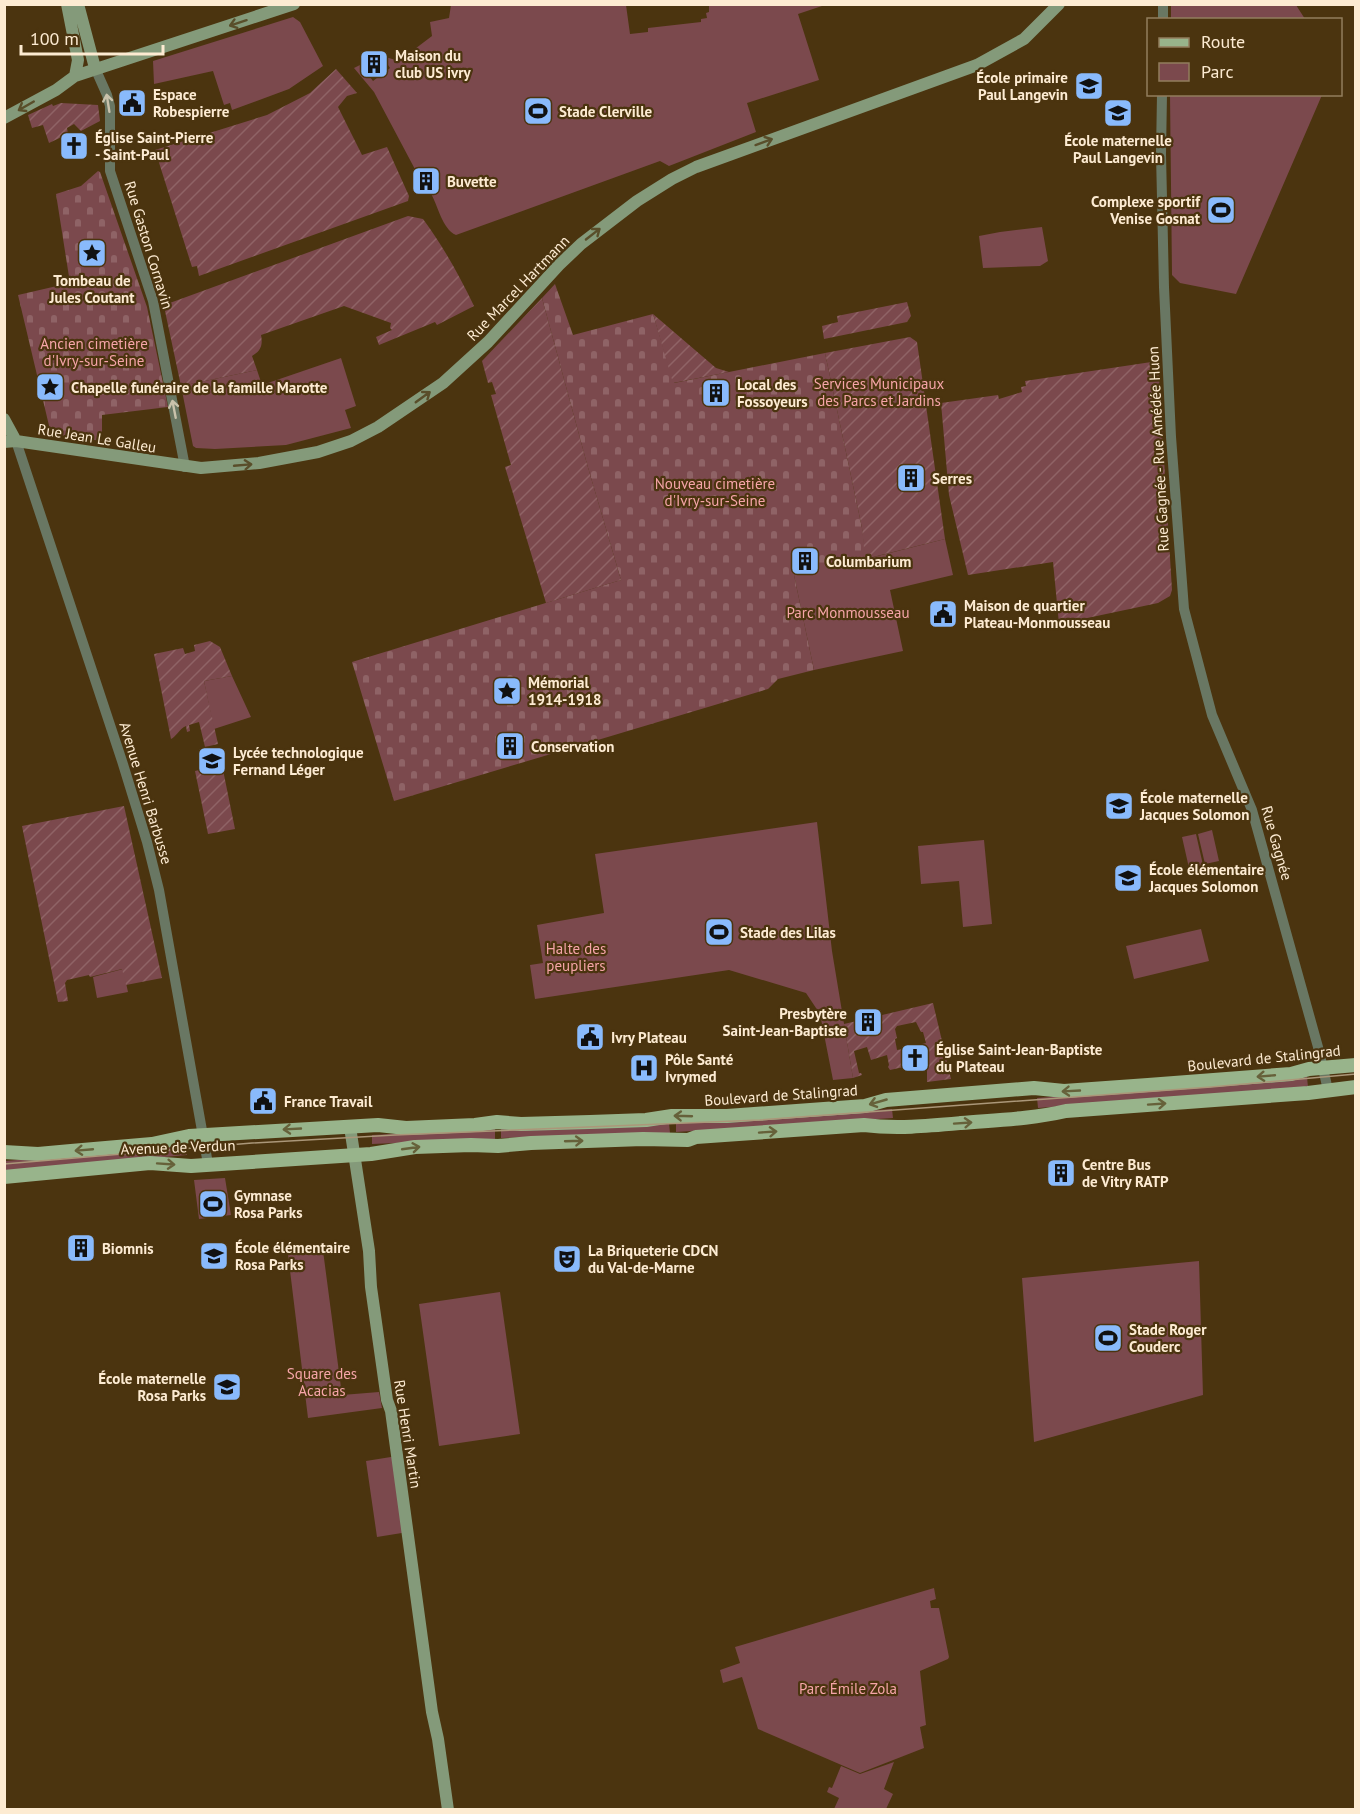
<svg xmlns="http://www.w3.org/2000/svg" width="1360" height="1814" font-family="'PT Sans',sans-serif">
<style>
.green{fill:#7b494d}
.cemetery{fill:url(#cemetery-stones)}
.garden{fill:url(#garden-furrows)}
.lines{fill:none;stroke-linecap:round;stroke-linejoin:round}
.tertiary{stroke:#697763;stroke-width:10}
.secondary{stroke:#849a7a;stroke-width:12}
.primary{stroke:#98b48b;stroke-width:14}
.tram{stroke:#ab9779;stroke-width:1.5}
.oneway{stroke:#594e2a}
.oneway2{stroke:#c9c2ab}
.oneway3{stroke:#66613a}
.labels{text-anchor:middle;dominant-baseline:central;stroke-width:4.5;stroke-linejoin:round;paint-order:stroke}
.poi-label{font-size:15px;font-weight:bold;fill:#fdebd2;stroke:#4b340f;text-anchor:start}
.street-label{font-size:15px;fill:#fdebd2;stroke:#4b340f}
.park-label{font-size:15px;fill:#f6a5a9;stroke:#4b340f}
</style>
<defs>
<pattern id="cemetery-stones" width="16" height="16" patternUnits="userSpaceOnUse" patternTransform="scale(1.5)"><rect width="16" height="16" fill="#7b494d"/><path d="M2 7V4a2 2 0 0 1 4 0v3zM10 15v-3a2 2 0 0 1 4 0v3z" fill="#8f6366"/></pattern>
<pattern id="garden-furrows" width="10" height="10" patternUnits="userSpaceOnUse" patternTransform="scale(1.5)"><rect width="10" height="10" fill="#7b494d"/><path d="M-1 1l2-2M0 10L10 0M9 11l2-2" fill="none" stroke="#8f6366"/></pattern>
</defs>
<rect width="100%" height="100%" fill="#4b340f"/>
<!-- green -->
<path class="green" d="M1171,4l125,1 9,14h-134z
M451,5h175l4,29 18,-2v-4l53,-6v-3l6,-1 -1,-5 3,-1v-7h116l-27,9 21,66 -72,23 9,29 -87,34 -9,-5 -204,74c-14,-6 -18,-30 -26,-43l-4,-2 -52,-98 -20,-24 8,-4 -1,1 12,16 17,-13 -8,-12 17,5 33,-25 -2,-14 19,-4z
M293,17l7,5 23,44 -34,23 -57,21 -2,-7 -6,2 -11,-34 -59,13 -1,-23z
M1170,95h152l-86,199 -56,-11 -8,-8z
M1042,227l6,34 -8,5 -57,2 -4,-32 21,-4z
M341,358l15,48 -11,4 6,18 -65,17 -71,4 -19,-1 -3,-2 -12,-60 76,-16 5,15z
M862,528l4,31 79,-20 8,36 -63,15 13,61 -89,19 -20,-95z
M232,676l19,41 -37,12 -10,-48z
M817,822l15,129 21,127 -20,2 -13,-66 -14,-21 -77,-23 -194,29 -5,-34 13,-2 -6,-38 67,-12 -9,-59z
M1212,830l7,31 -14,3 -7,-30z
M1196,834l7,31 -14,3 -7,-31z
M984,840l8,84 -29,3 -4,-46 -38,3 -3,-38z
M1201,929l8,32 -75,18 -8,-33z
M123,969l5,23 -31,6 -4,-21z
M1307,1077l1,10 -270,21 -1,-10z
M892,1109l1,9 -217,14v-9z
M669,1123l1,10 -169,5v-9z
M495,1129v10l-123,5v-9z
M186,1146l1,9 -182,16v-10z
M225,1178l6,37 -32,4 -5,-39z
M322,1243l20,152 37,-3 3,16 -74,10 -21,-172z
M1199,1261l4,134 -169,47 -12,-164z
M500,1292l20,142 -81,12 -20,-142z
M397,1456l11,76 -31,5 -11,-76z
M934,1588l2,11 -6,2 1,7h8l10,49 -1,2 -28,12 6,54 -6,2 4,21 -64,25 -102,-44 -16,-52 -19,6 -3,-13 20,-7 -5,-16z
M894,1762l-10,27 9,5 -7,15h-52l5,-11 -12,-6 2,-5 3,1 9,-22 19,8z"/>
<!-- cemetery -->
<path class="cemetery" d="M98,171l2,1 47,135 21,100 -66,8v26l-51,-7 -33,-139 52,-12 -14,-89 25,-8z
M555,284l18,51 80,-21 21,69 151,-30 37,175 3,31 -71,16 20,95 -36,9 -10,10 -374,112 -42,-139 269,-82 -34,-116 -45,-166z"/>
<!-- garden -->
<path class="garden" d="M336,69l21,24 -10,3 -9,11 24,48 25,-8 22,49 -1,5 -209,75 -2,-10 -5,1 -37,-117 112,-35 43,-22z
M61,103l37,2 2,16 -19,10 -7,-7 -7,4 1,6 -19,9 -6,-18 -11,3 -4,-13 24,-11 1,2z
M408,216l15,3c20,27 36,56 51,87l-37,19 -2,-3 -56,23 -3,-8 16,-7 -2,-2 1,-5 -47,-17 -83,29c2,10 0,16 -9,21l5,14 -76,16 -16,-75 2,-7z
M542,298l45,166 34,116 -75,23 -41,-136 6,-2 -20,-70 5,-1 -4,-12 -4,1 -6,-22z
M907,302l4,14 -4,6 -83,17 -2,-13 16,-4 -1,-6z
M653,314l63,54 13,4 -56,11z
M910,337l7,5 28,197 -80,20 -3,-31 -37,-175z
M1158,361l14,229 -2,6 -12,7 -99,21 -6,-62 -85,13 -19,-80 -8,-92 57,-8 1,4 23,-7 -1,-5 5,-1 -1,-5z
M210,641l10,6 12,29 -28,5 14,63 -13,3 -6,-25 -10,3 1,6 -3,1 -1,-6c-7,3 -10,11 -15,13l-17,-85 29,-6 2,6 10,-3 -1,-6z
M222,765l13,64 -27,5 -13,-63z
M124,806l38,172 -36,7 -4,-16 -32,8 -1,-2 -22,5 -2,3 3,18 -10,1 -36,-176z
M933,1003l18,76 -24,3v-11l-6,-22 2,-1 -1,-4 4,-1 -3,-11h-2l-5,-10 -19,4 -2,3 2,9 -2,1 2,11 6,-1 5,17 -18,4 -2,-3 1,-2 -2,-10 -16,5 -4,-13 -13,4 5,22h2l1,2 -9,3 -9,-54z"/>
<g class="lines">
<!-- tertiary -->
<path class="tertiary" d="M1163,20v-16
M95,68l12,27 3,11v65l43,130 32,166
M1162,94l-1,60 3,133 7,150 13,172 28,106 40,95 66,237 10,43
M16,441l106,320 25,81 12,48 49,274"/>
<!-- secondary -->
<path class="secondary" d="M67,4l11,56 -3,16
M78,4l17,64
M4,118l52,-28 19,-14 219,-72
M4,419l12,22
M4,442l12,-1 185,27 58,-5 59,-11 33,-11 27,-14 65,-44 45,-41 71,-77 22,-21 56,-43 35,-22 24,-12 281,-102 47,-26 35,-35
M350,1127l19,124 2,36 16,113 4,11 41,301 6,27 10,71"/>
<!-- primary -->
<path class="primary" d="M4,1152l34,2 33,-3 81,-7 37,-8 189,-11 28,3 69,-3 22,-3 24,2 69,-2 56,-2 26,-4h55l138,-10 21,-6 148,-12 30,3 84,-6 143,-11 18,-5 47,-4
M4,1177l146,-14 41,3 180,-12 44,-7 56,-2 27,1 33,-3 112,-4 45,1 8,-3 168,-12c32,4 64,1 97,-2 35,-3 70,-4 105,-12l242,-18 48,-6"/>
<!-- tram -->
<path class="tram" d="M4,1164l248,-21 143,-8 365,-15 451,-33 145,-13"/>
</g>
<!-- one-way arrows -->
<defs><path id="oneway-shaft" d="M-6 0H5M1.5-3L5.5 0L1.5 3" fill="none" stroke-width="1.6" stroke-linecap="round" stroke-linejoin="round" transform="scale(1.5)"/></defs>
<g class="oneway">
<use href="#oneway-shaft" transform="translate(238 23) rotate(162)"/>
<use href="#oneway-shaft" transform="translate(26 106) rotate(150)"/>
<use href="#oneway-shaft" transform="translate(764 142) rotate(-20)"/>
<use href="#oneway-shaft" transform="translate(593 234) rotate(-38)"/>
<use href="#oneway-shaft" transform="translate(423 397) rotate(-36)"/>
<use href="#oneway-shaft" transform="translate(243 465) rotate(-5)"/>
</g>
<g class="oneway2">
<use href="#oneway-shaft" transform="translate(108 103) rotate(-99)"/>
<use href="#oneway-shaft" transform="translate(174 409) rotate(-101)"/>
</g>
<g class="oneway3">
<use href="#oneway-shaft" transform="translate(1266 1076) rotate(175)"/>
<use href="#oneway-shaft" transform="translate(1071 1091) rotate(177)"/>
<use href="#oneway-shaft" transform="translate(878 1102) rotate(164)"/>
<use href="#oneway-shaft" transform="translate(1157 1104) rotate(-4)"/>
<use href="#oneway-shaft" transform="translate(683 1116) rotate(-178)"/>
<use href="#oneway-shaft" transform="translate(963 1123) rotate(-4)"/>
<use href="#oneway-shaft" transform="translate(292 1129) rotate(177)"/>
<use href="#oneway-shaft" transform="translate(768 1132) rotate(-4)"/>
<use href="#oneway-shaft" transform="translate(574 1141) rotate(-2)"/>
<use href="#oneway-shaft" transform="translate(411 1148) rotate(-8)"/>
<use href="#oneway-shaft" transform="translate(84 1150) rotate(175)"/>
<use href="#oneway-shaft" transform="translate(166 1164) rotate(4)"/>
</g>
<!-- icons -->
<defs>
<g id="building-square" transform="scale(1.5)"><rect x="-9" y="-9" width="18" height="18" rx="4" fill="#89bafc" stroke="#4b340f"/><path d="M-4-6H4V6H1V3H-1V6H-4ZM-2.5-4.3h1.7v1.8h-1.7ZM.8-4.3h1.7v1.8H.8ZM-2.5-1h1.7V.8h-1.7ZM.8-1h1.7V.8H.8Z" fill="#111"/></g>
<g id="school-square" transform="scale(1.5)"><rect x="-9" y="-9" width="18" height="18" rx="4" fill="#89bafc" stroke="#4b340f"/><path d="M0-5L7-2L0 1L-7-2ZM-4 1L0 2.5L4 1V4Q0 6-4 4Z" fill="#111"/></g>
<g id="civic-square" transform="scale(1.5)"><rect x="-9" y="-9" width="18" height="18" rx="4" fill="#89bafc" stroke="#4b340f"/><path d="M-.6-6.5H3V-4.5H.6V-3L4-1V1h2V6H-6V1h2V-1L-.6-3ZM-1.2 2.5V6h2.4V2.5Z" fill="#111"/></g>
<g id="stadium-square" transform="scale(1.5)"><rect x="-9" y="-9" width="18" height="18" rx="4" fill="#89bafc" stroke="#4b340f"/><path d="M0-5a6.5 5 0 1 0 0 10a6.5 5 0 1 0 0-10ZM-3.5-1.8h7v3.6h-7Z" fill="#111"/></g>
<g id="church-square" transform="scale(1.5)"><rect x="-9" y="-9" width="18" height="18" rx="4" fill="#89bafc" stroke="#4b340f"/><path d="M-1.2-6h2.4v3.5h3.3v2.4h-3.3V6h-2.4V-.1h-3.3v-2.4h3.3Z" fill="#111"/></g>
<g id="sight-square" transform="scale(1.5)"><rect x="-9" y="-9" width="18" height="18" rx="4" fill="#89bafc" stroke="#4b340f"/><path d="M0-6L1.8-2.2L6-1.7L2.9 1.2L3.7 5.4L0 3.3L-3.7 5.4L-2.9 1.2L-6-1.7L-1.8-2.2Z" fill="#111"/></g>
<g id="hospital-square" transform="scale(1.5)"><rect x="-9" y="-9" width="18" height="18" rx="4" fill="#89bafc" stroke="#4b340f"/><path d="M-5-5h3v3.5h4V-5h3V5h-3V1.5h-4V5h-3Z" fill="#111"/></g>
<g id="theatre-square" transform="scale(1.5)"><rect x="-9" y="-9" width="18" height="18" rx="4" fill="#89bafc" stroke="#4b340f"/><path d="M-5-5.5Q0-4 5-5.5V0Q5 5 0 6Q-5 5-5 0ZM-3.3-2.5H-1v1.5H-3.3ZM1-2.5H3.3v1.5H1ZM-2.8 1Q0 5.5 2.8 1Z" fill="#111"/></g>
</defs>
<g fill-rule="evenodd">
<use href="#building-square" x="374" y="64"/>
<use href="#school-square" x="1089" y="86"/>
<use href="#civic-square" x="132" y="103"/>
<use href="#stadium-square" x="538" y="111"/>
<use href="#school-square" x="1118" y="113"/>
<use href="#church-square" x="74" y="146"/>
<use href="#building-square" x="426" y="181"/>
<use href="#stadium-square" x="1221" y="210"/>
<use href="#sight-square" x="92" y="253"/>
<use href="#sight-square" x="50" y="387"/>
<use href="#building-square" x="716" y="393"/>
<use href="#building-square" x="911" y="478"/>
<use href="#building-square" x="805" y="561"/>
<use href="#civic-square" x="943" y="614"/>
<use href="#sight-square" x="507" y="691"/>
<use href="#building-square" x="510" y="746"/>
<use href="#school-square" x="212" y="761"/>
<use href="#school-square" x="1119" y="806"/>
<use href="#school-square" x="1128" y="878"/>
<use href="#stadium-square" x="719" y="932"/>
<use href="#building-square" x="868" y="1022"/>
<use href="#civic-square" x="590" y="1037"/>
<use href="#church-square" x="915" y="1058"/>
<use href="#hospital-square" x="644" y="1068"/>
<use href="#civic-square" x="263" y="1101"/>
<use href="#building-square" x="1061" y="1173"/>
<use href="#stadium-square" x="213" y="1204"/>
<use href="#building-square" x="81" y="1248"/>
<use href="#school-square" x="214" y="1256"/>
<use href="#theatre-square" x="567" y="1259"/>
<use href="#stadium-square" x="1108" y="1338"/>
<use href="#school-square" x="227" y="1387"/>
</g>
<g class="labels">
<!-- poi labels -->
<g class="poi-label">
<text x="395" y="55">Maison du<tspan x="395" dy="17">club US ivry</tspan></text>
<text x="1068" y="77" text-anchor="end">École primaire<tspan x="1068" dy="17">Paul Langevin</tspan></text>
<text x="153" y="94">Espace<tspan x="153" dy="17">Robespierre</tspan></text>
<text x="559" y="111">Stade Clerville</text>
<text x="95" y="137">Église Saint-Pierre<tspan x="95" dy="17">- Saint-Paul</tspan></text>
<text x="1118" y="140" text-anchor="middle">École maternelle<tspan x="1118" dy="17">Paul Langevin</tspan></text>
<text x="447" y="181">Buvette</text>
<text x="1200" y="201" text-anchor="end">Complexe sportif<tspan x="1200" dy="17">Venise Gosnat</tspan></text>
<text x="92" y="280" text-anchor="middle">Tombeau de<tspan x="92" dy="17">Jules Coutant</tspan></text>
<text x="737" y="384">Local des<tspan x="737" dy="17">Fossoyeurs</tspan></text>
<text x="71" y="387">Chapelle funéraire de la famille Marotte</text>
<text x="932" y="478">Serres</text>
<text x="826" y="561">Columbarium</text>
<text x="964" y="605">Maison de quartier<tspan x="964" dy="17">Plateau-Monmousseau</tspan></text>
<text x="528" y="682">Mémorial<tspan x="528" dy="17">1914-1918</tspan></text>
<text x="531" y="746">Conservation</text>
<text x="233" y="752">Lycée technologique<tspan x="233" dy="17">Fernand Léger</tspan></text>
<text x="1140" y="797">École maternelle<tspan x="1140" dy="17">Jacques Solomon</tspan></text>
<text x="1149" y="869">École élémentaire<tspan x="1149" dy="17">Jacques Solomon</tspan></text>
<text x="740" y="932">Stade des Lilas</text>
<text x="847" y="1013" text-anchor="end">Presbytère<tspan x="847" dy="17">Saint-Jean-Baptiste</tspan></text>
<text x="611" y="1037">Ivry Plateau</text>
<text x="936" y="1049">Église Saint-Jean-Baptiste<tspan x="936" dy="17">du Plateau</tspan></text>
<text x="665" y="1059">Pôle Santé<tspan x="665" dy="17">Ivrymed</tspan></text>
<text x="284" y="1101">France Travail</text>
<text x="1082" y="1164">Centre Bus<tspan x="1082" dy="17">de Vitry RATP</tspan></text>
<text x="234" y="1195">Gymnase<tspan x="234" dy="17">Rosa Parks</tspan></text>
<text x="235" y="1247">École élémentaire<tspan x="235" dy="17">Rosa Parks</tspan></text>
<text x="102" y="1248">Biomnis</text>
<text x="588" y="1250">La Briqueterie CDCN<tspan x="588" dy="17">du Val-de-Marne</tspan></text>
<text x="1129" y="1329">Stade Roger<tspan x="1129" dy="17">Couderc</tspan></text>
<text x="206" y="1378" text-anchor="end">École maternelle<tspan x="206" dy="17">Rosa Parks</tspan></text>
</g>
<!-- street labels -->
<g class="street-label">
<text transform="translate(149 245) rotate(73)">Rue Gaston Cornavin</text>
<text transform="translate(518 288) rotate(-46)">Rue Marcel Hartmann</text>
<text transform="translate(97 438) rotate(9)">Rue Jean Le Galleu</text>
<text transform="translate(1158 449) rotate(-93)">Rue Gagnée - Rue Amédée Huon</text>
<text transform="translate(146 793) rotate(73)">Avenue Henri Barbusse</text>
<text transform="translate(1277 843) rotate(74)">Rue Gagnée</text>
<text transform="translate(1264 1058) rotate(-6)">Boulevard de Stalingrad</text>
<text transform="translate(781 1095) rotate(-4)">Boulevard de Stalingrad</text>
<text transform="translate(178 1147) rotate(-2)">Avenue de Verdun</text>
<text transform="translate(408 1434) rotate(81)">Rue Henri Martin</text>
</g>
<!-- park labels -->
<g class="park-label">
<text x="94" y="343">Ancien cimetière<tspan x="94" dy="17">d'Ivry-sur-Seine</tspan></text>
<text x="879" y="383">Services Municipaux<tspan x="879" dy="17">des Parcs et Jardins</tspan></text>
<text x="715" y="483">Nouveau cimetière<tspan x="715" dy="17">d'Ivry-sur-Seine</tspan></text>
<text x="848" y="612">Parc Monmousseau</text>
<text x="576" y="948">Halte des<tspan x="576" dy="17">peupliers</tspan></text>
<text x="322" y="1373">Square des<tspan x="322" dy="17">Acacias</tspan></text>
<text x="848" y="1688">Parc Émile Zola</text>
</g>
</g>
<!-- border -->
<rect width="1360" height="1814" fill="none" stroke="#fdebd2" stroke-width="12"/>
<!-- legend -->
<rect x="1147" y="18" width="195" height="78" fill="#4b340f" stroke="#927d5d" stroke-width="1.5"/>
<rect x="1159" y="38" width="30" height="9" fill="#98b48b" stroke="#927d5d" stroke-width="1.5"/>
<text x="1201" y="48" font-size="18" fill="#fdebd2">Route</text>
<rect x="1159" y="63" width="30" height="18" fill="#7b494d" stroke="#927d5d" stroke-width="1.5"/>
<text x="1201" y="78" font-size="18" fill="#fdebd2">Parc</text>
<!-- scale -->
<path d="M21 45v9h142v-9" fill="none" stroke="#fdebd2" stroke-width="3"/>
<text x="30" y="45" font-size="18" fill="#fdebd2" stroke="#4b340f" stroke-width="4.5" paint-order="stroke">100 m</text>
</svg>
